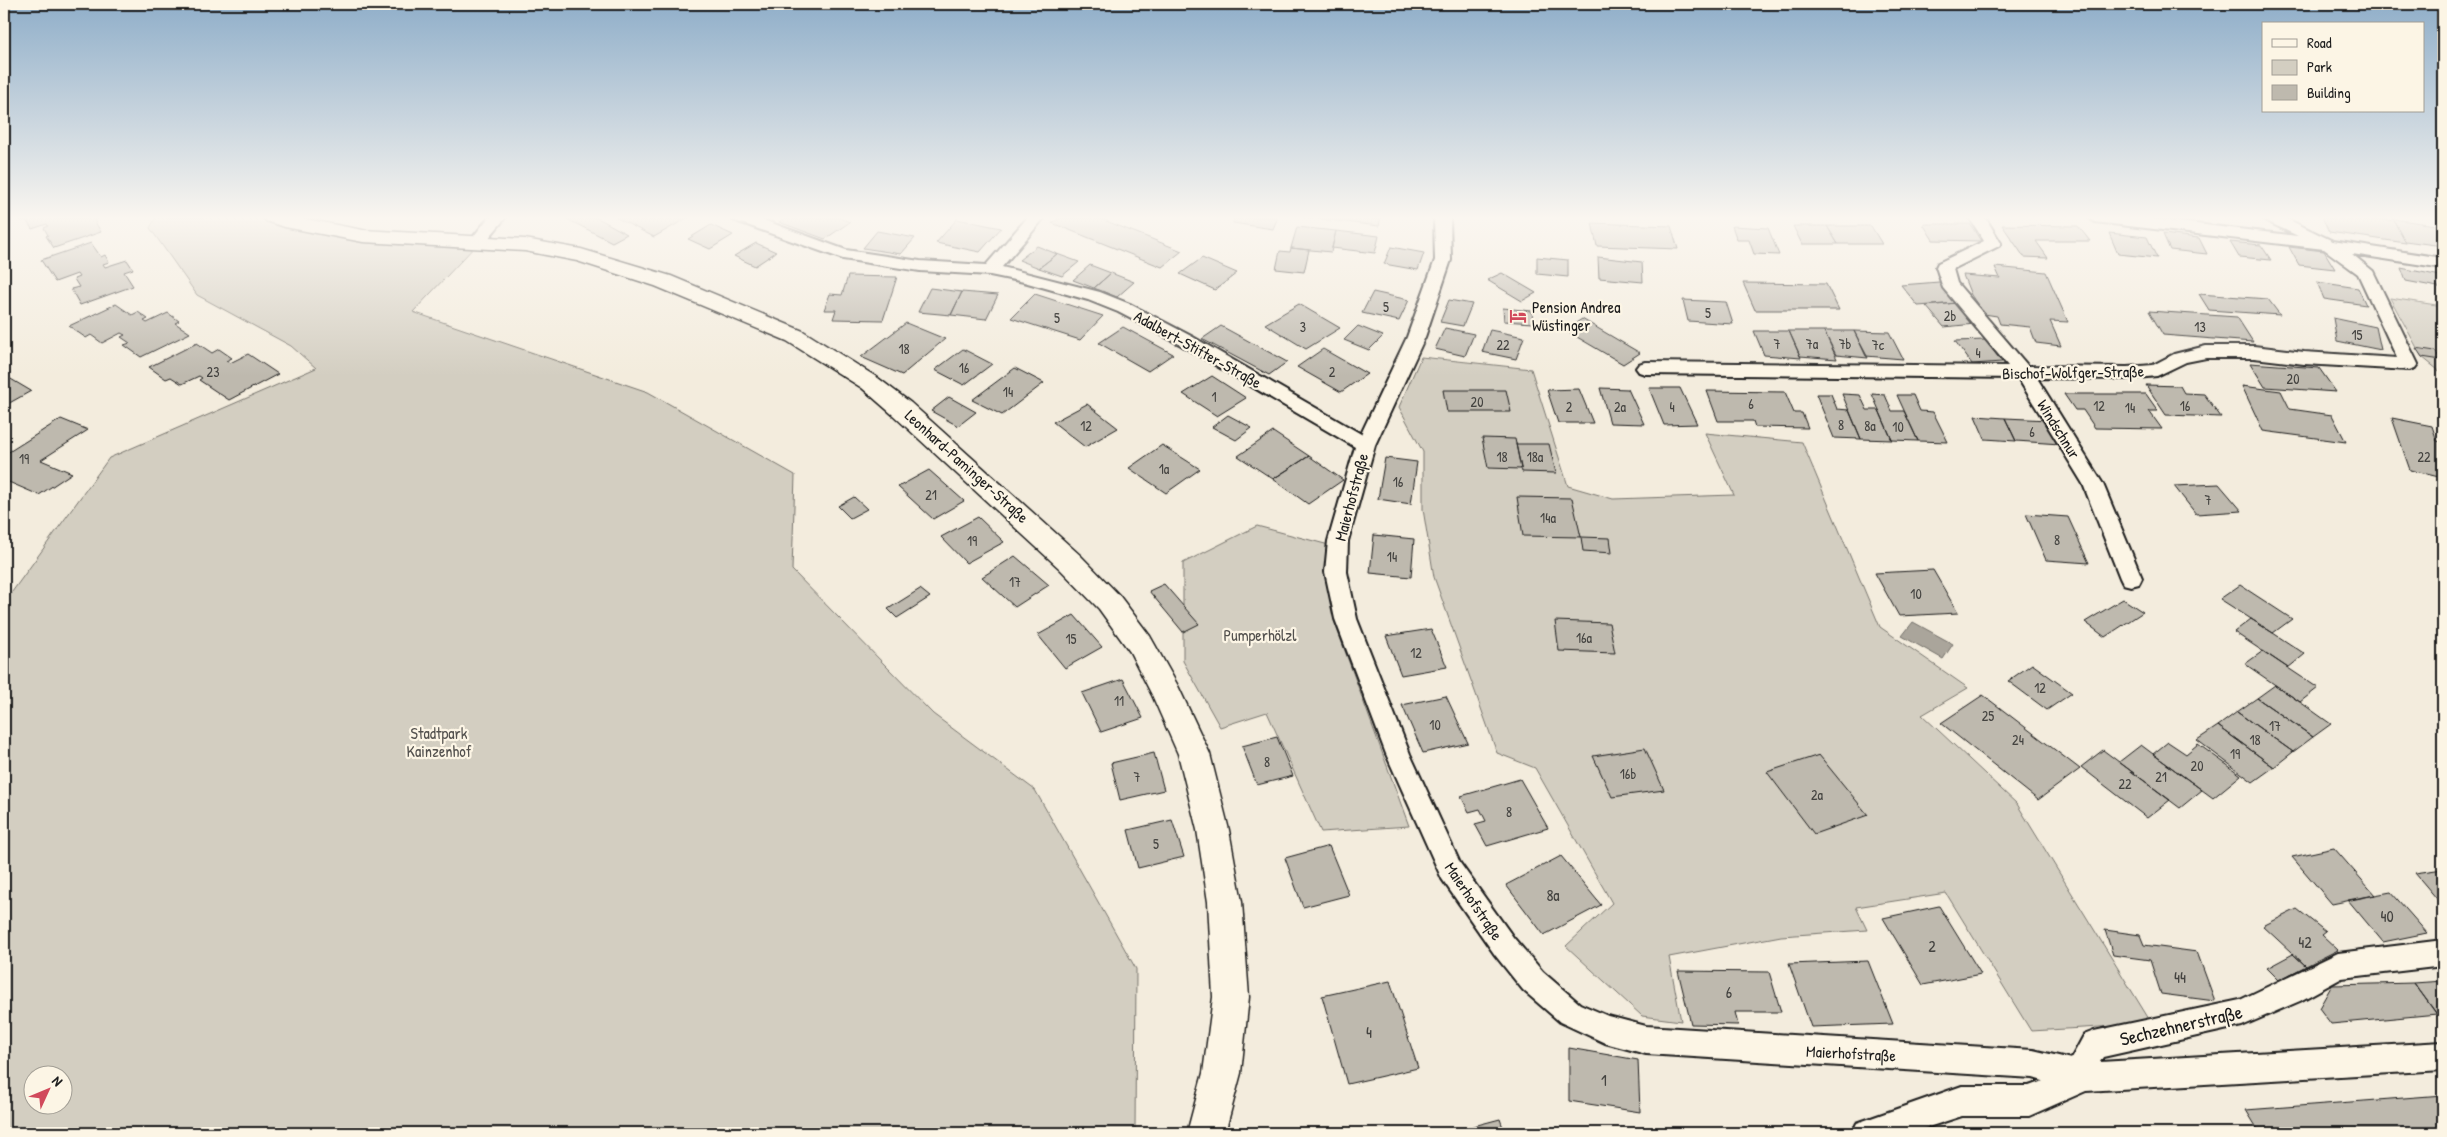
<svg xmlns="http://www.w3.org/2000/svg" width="2447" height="1137" font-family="'Patrick Hand',sans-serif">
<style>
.green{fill:#d3cec1;stroke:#78756e;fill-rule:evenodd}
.water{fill:#aaa59b;stroke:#716e68}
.building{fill:#beb9ae;stroke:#1c1c1c}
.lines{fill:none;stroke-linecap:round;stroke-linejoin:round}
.street-casing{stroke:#1c1c1c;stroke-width:4}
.secondary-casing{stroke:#1c1c1c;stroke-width:3}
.street{fill:#fcf5e5;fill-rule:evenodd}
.secondary{fill:#fcf5e5;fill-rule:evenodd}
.labels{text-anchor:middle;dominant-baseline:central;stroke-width:4.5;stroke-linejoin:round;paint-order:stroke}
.number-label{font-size:14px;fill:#444340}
.poi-label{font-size:16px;fill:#1c1c1c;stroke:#fcf5e5;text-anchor:start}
.street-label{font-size:16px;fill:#1c1c1c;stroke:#fcf5e5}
.park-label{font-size:16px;fill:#53514e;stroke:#fcf5e5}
.near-number-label{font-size:16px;fill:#444340}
.near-street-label{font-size:19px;fill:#1c1c1c;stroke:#fcf5e5}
</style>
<rect width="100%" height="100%" fill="#f3ecdd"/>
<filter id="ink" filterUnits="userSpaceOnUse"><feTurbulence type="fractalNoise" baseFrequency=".02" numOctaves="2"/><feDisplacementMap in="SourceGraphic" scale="10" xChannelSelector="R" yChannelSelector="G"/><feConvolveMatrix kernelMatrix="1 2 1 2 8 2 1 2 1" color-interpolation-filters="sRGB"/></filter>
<g filter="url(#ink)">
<!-- green -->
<path class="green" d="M156,217h120l16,7 186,19 -65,69 235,80 147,83 -3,95 141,144 102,76 101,179 -1,164h-1131v-530l105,-145 207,-90 -25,-22 -94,-51 -47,-67zM32,1074h30v30h-30z
M2390,298l53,8v68l-21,-17z
M1421,357l110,12 37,117 45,13 121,-4 -29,-62 97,9 78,185 88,61 -46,27 95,89 135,220 -121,7 -85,-138 -90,14 11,23 -86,6 -112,21 12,64 -39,-5 -76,-70 46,-43 -77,-135 -38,-15 -63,-176 -11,-68v-57l-24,-45z
M1257,526l72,19 -1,37 6,39 75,205 -88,6 -54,-120 -47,15 -37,-66v-98z"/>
<!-- water -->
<path class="water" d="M1913,622l40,22 -10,15 -41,-23z"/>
<!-- building -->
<path class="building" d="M19,217h78l1,2 -4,1 7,12 -47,16 -8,-12 2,-1 -4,-7 4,-2 -1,-2 -15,5 -6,-9 -5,1z
M596,217l31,17 -15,8 -47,-24z
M615,217h74l-35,20z
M786,217h51l13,5 -25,17 -46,-17z
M1061,217h35l86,34 -20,16 -110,-44z
M1235,217h43l-5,12 -40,-6z
M1304,217h77l-2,9z
M2322,217h42l30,4 12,22 -77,-11z
M957,219l44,9 -21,24 -44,-9z
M2393,219l50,7v20l-38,-5z
M1592,223l79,3 7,23 -81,-3z
M1923,224h47l11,17 -48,-1z
M711,225l22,10 -23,14 -22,-10z
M2002,225l76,1 12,15h-54l12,17 -24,-1z
M1732,226l36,2 11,27 -25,-1 -5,-14h-12z
M1793,226h34l11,18h-36z
M1827,226h44l11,18h-44z
M1297,227l39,4 -5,21 -40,-4z
M877,231l38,7 -14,16 -38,-6z
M1336,231l43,5 -4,17 -43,-5z
M2109,233l38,4 10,21 -39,-4z
M2163,234l36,4 8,16 -37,-4z
M2230,242l31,3 10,15 -32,-3z
M91,243l10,14 4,-2 4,7 -6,2 2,3 22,-7 6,9 -9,3 9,14 -53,19 -9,-16 8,-2 -5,-8 5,-2 -2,-3 -22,8 -14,-22z
M756,243l20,9 -21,14 -21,-10z
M1037,246l20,8 -18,14 -20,-8z
M1391,247l33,6 -6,17 -34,-6z
M2289,247l35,4 11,18 -36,-4z
M1291,248l18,2 -5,22 -28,-3 4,-18 10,1z
M1057,254l22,8 -17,14 -23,-8z
M1537,257l31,3v17l-31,-3z
M1598,257l44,5 1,20 -44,-4z
M1202,258l35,15 -22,17 -35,-16z
M1090,265l21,8 -17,15 -21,-8z
M1995,267l51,5 22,50 -18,-1 11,25 -25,-3 -6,-16 -30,-3 -3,-8 -13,-2 -13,-19 -8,-20 37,3z
M2401,268l40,8 2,12 -37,-7z
M1111,273l23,9 -17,15 -23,-9z
M1502,273l34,20 -14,8 -35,-21z
M848,276l49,1 -14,43 -50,-1 3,-9h-12l6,-16 12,1z
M1939,282l18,21 -39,3 -17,-21z
M2317,282l41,6 8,17 -42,-6z
M1743,283l83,1 13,26h-84z
M930,288l32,4 -11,23 -33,-3z
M962,292l36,3 -12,24 -35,-4z
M1373,292l36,8 -10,21 -37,-8z
M1035,294l68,22 -23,24 -69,-22z
M2199,294l69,5 12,16 -71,-5z
M1449,300l23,4 -9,22 -23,-4z
M1683,300l43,2 7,22 -45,-3z
M1957,303l18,21 -31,3 -18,-21z
M116,304l16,11 6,-3 10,7 -4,2 3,2 21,-10 11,8 -4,2 15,10 -49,24 -17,-12 6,-2 -9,-6 4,-2 -4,-2 -19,10 -11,-8 -5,3 -17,-12z
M1299,304l41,24 -34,21 -41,-25z
M1503,308l29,3 1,12 -29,-2z
M2149,311l88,6 16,25 -90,-7z
M2333,318l43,9 5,23 -44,-9z
M1582,319l58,34 -17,11 -58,-34z
M906,323l39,16 -43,36 -41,-18z
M1221,326l66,36 -18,13 -67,-36z
M1358,326l25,10 -14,14 -25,-10z
M1123,327l50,27 -25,17 -49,-28z
M1445,328l29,6 -9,22 -30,-7z
M1490,330l34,7 -8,22 -34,-7z
M1754,331h35l12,27 -37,-3z
M1789,331h35l13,28 -37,-3z
M1824,331h30l14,27 -32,-3z
M1854,331l35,1 14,27 -37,-3z
M1985,340l17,22 -30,2 -17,-23z
M197,343l15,10 7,-4 13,9 -6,3 4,2 18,-9 30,20 -49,26 -30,-20 3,-2 -3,-2 -17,8 -11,-7 -5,2 -17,-12z
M2416,348l19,3 6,9 -19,-3z
M963,349l29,15 -28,21 -29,-15z
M1323,349l44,25 -26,18 -44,-25z
M2250,363l69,5 17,24 -71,-5z
M1015,368l29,15 -42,32 -30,-15z
M4,375l27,16 -27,15z
M1212,376l34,22 -29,18 -34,-22z
M2146,385l34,1 4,7 20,1 17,23 -55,-2z
M2242,386l39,5 9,18 42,6 14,27 -83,-11z
M1600,388l28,1 16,35 -34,-1z
M1649,388h31l17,36 -33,1z
M1579,389l14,34h-35l-11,-33z
M1443,390h63l5,22h-64z
M1707,391l78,1 9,21h8l6,15 -53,-1 -2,-6h-35z
M1816,394h15l6,15 12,1 12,29 -27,-1z
M1842,394l18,1 7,15h12l13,30 -31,-1z
M1872,394l13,1 7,16h12l14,30 -26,-1z
M2064,394h82l12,17h-9l13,18 -67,-1 -12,-18h-8z
M1897,395h16l7,16 13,1 15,30 -30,-1z
M949,397l27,15 -18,14 -27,-15z
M1087,404l31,24 -33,19 -32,-25z
M1228,415l24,13 -16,12 -24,-13z
M1975,416l30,2 11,23 -31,-2z
M2005,418l44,2 11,24 -44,-3z
M2392,418l40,8 5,15 6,1v36l-33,-8z
M61,419l27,11 -47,30 31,13 -33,22 -35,-15v-25z
M1273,432l36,24 -36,23 -35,-23z
M1482,438l33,1 6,30 -33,-1z
M1516,444h33l7,29 -34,-1z
M1162,445l38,24 -34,24 -37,-25z
M1309,456l34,24 -35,24 -35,-25z
M1385,458l32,4 -6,42 -33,-5z
M929,470l35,31 -31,18 -35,-32z
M2219,484l23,27 -46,3 -22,-28z
M854,497l13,12 -17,9 -12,-12z
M1517,497l55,1 9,39 -58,-1z
M2026,514l42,3 21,46 -43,-3z
M978,517l26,25 -38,21 -25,-26z
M1374,535l40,4 -3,38 -41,-4z
M1581,537l29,1 2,15 -29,-2z
M1015,556l34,29 -34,22 -33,-30z
M1933,570l25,43 -59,3 -24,-43z
M1164,584l20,23 15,17 -16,8 -34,-41z
M2240,585l52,34 -19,14 -53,-34z
M920,589l10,8 -33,21 -9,-9z
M2123,599l20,13 -38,25 -20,-15z
M1074,615l28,32 -37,21 -27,-33z
M2251,619l22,14 32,21 -17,14 -54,-36z
M1555,621l54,2 6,30 -56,-2z
M1431,629l16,38 -46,8 -15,-39z
M2263,651l25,17 30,20 -18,14 -55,-38z
M2032,664l40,29 -25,17 -39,-29z
M1123,679l20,39 -42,14 -19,-39z
M2275,685l25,17 31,22 -18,13 -56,-39z
M1983,695l97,74 -42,31 -97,-77z
M1446,696l22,47 -45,10 -21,-48z
M2257,698l56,39 -20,15 -56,-40z
M2237,712l56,40 -19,15 -56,-41z
M2218,726l56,41 -21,15 -56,-42z
M1277,737l16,39 -36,9 -15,-39z
M2168,742l18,12 12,-10 43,31 -28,23 -60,-44z
M2141,745l12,9 49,36 -22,18 -61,-46z
M1645,748l19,42 -52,7 -19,-41z
M2103,750l16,12 51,38 -23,18 -66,-51z
M1154,753l10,37 -44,10 -9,-37z
M1819,755l49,60 -54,19 -47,-62z
M1520,779l28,49 -61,18 -12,-22 11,-3 -6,-12 -11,3 -8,-16z
M1172,820l12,37 -46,11 -10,-38z
M1329,846l20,49 -46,12 -18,-49z
M2334,848l41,47 -43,9 -40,-47z
M1561,856l40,49 -57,30 -38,-50z
M2443,869v37l-28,-33z
M2391,892l36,41 -44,9 -35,-42z
M1939,906l42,68 -58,11 -40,-67z
M2297,909l29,23 -4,3 16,15 -32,16 -43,-40z
M2105,930l35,5 4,10 53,7 18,49 -54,-7 -11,-34 -37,-5z
M2293,954l13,12 -27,14 -12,-12z
M1868,961l25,63 -82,3 -22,-63z
M1678,971l91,1 12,40h-46l3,13 -47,-1z
M1390,981l28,87 -71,16 -25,-88z
M2443,981v42l-29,-40z
M2414,983l23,31 -106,10 -12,-16 13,-23z
M1569,1048l69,12 2,52 -71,-11z
M2443,1095v38h-183l-14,-23z
M1500,1119l5,14 -54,-1z"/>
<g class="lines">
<!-- street casing -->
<g class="street-casing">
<path id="street" d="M489,217h17l-23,28h-12l-2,-3z
M731,217h24l91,33 74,11 66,4 42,-48h17l-43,50 98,25 30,12 63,33 168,97 46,-97 28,-77 -1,-43h16l1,43 -26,77 -50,108 -27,96 -1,31 10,47 53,135 50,109 53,74 30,35 37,32 28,12 38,10 387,24 38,9 13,-24 10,-4 146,-31 98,-47 105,-13v26l-101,12 -42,23 -58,25 -139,31 -3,5 343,-20v28l-357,21 -57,25h-67l-52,17h-58l5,-10 105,-37h67l14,-5 -10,-3 -387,-24 -41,-11 -45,-21 -37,-32 -28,-35 -53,-76 -56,-125 -51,-135 -10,-47 3,-31 27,-94 -174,-102 -63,-33 -30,-12 -64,-18 -34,-7 -70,-4 -77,-12 -110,-39z
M1969,217h16l16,26 -2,3 -46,23 4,14 71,83 99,1 26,-2 21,-11 32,-8h48l50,6 93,6 -39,-84 -34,-25 -229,-27 -8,-5h50l161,19 -34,-16 -2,-3h21l50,24 110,17v10l-91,-14 21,17 45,93 -3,4 -6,2 -105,-6 -50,-6h-48l-20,4 -29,14 -30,3 -90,-1 66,106 39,94 -3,6 -8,2 -8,-2 -3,-6 -37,-94 -65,-106 -373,-4 -6,-2 -3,-4 3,-4 6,-2 363,4 -65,-78 -7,-21 2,-4 46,-22z"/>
</g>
<!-- secondary casing -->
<g class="secondary-casing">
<path id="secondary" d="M263,217h32l68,13 162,9 56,10 90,27 132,55 75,47 33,25 169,152 39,40 31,41 28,50 32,68 19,76 13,72 7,95 -8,76 -16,60h-38l16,-60 10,-76 -5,-95 -11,-72 -19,-76 -26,-59 -22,-43 -31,-43 -39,-40 -167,-154 -31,-27 -75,-47 -132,-55 -78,-25 -52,-10 -162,-9 -78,-15 -19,-6z"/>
</g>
<!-- street -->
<use href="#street" class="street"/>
<!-- secondary -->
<use href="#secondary" class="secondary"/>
</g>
</g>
<!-- sky -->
<linearGradient id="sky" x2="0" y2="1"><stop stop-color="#8faec9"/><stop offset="0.58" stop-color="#faf6f0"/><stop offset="1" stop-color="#faf6f0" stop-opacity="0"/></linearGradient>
<rect width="2447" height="376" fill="url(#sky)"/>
<!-- icons -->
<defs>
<g id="hotel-bare" transform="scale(1.35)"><path d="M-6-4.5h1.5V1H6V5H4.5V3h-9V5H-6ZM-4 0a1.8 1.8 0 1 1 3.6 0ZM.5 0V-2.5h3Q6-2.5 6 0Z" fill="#d1495b" stroke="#fcf5e5" stroke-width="2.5" paint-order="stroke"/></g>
</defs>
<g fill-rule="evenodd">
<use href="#hotel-bare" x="1518" y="316"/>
</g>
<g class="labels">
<!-- number labels -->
<g class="number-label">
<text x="1386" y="306">5</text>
<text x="1708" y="312">5</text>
<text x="1950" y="315">2b</text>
<text x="1057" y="317">5</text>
<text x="1303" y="326">3</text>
<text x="2200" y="326">13</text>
<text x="2357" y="334">15</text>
<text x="1777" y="343">7</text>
<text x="1812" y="343">7a</text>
<text x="1845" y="343">7b</text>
<text x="1503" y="344">22</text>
<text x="1878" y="344">7c</text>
<text x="904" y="348">18</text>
<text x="1978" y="352">4</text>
<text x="964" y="367">16</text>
<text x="213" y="371">23</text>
<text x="1332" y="371">2</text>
<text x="2293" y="378">20</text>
<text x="1008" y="391">14</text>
<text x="1214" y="396">1</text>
<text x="1477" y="401">20</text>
<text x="1751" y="403">6</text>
<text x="2099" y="405">12</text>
<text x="2185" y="405">16</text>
<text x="1569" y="406">2</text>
<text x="1620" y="406">2a</text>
<text x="1672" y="406">4</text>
<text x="2130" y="407">14</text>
<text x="1841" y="424">8</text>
<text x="1086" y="425">12</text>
<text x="1870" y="425">8a</text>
<text x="1898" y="426">10</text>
<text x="2032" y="431">6</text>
<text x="1502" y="456">18</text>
<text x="1535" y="456">18a</text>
<text x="2424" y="456">22</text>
<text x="24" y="458">19</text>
<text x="1164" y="468">1a</text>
<text x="1398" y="481">16</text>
<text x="931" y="494">21</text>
<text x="2208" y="499">7</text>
<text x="1548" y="517">14a</text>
<text x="2057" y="539">8</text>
<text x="972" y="540">19</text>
<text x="1392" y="556">14</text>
<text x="1015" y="581">17</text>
<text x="1916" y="593">10</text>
<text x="1584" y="637">16a</text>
<text x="1071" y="638">15</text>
<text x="1416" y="652">12</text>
<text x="2040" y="687">12</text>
<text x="1119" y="700">11</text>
<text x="1988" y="715">25</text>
<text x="1435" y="724">10</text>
<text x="2275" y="725">17</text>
<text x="2018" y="739">24</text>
<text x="2255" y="739">18</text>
<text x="2235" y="753">19</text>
<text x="1267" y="761">8</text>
<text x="2197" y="765">20</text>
<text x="1628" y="773">16b</text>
<text x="1137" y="776">7</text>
<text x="2161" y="776">21</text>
<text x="2125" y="783">22</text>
<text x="1817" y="794">2a</text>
<text x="1509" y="811">8</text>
<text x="1156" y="843">5</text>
</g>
<!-- poi labels -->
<g class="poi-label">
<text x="1532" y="307">Pension Andrea<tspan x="1532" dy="18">Wüstinger</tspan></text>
</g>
<!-- street labels -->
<g class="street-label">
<text transform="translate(1198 349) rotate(29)">Adalbert-Stifter-Straße</text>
<text transform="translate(2073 372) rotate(-1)">Bischof-Wolfger-Straße</text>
<text transform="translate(2059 429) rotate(58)">Windschnur</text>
<text transform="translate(967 466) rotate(42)">Leonhard-Paminger-Straße</text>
<text transform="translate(1351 497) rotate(-75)">Maierhofstraße</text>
<text transform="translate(1474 901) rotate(56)">Maierhofstraße</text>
<text transform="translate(1851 1053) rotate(3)">Maierhofstraße</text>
</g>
<!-- park labels -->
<g class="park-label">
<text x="1260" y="635">Pumperhölzl</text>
<text x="439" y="733">Stadtpark<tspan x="439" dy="18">Kainzenhof</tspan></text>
</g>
<!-- near-number labels -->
<g class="near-number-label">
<text x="1553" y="895">8a</text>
<text x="2387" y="916">40</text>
<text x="2305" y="942">42</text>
<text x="1932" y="946">2</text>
<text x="2180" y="977">44</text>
<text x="1729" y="992">6</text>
<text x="1369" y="1032">4</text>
<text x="1604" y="1080">1</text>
</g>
<!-- near-street labels -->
<g class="near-street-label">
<text transform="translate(2181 1025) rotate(-13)">Sechzehnerstraße</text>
</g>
</g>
<!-- margin -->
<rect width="2447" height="1137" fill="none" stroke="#fcf5e5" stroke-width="20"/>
<rect x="10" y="10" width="2427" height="1117" fill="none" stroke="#1c1c1c" stroke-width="2" filter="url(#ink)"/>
<!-- legend -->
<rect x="2262" y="22" width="162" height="90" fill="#fcf5e5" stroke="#a29e95"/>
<rect x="2272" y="39" width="25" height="8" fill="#fcf5e5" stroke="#a29e95"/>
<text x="2307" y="48" font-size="15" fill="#1c1c1c">Road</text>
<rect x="2272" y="60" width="25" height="15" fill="#d3cec1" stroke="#a29e95"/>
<text x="2307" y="72" font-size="15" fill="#1c1c1c">Park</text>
<rect x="2272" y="85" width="25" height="15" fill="#beb9ae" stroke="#a29e95"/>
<text x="2307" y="98" font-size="15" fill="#1c1c1c">Building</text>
<!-- north arrow -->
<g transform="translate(48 1090) rotate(46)"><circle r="24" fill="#fcf5e5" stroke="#a29e95"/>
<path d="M0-4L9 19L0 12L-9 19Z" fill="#d1495b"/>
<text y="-8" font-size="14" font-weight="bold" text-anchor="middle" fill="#1c1c1c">N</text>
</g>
</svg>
